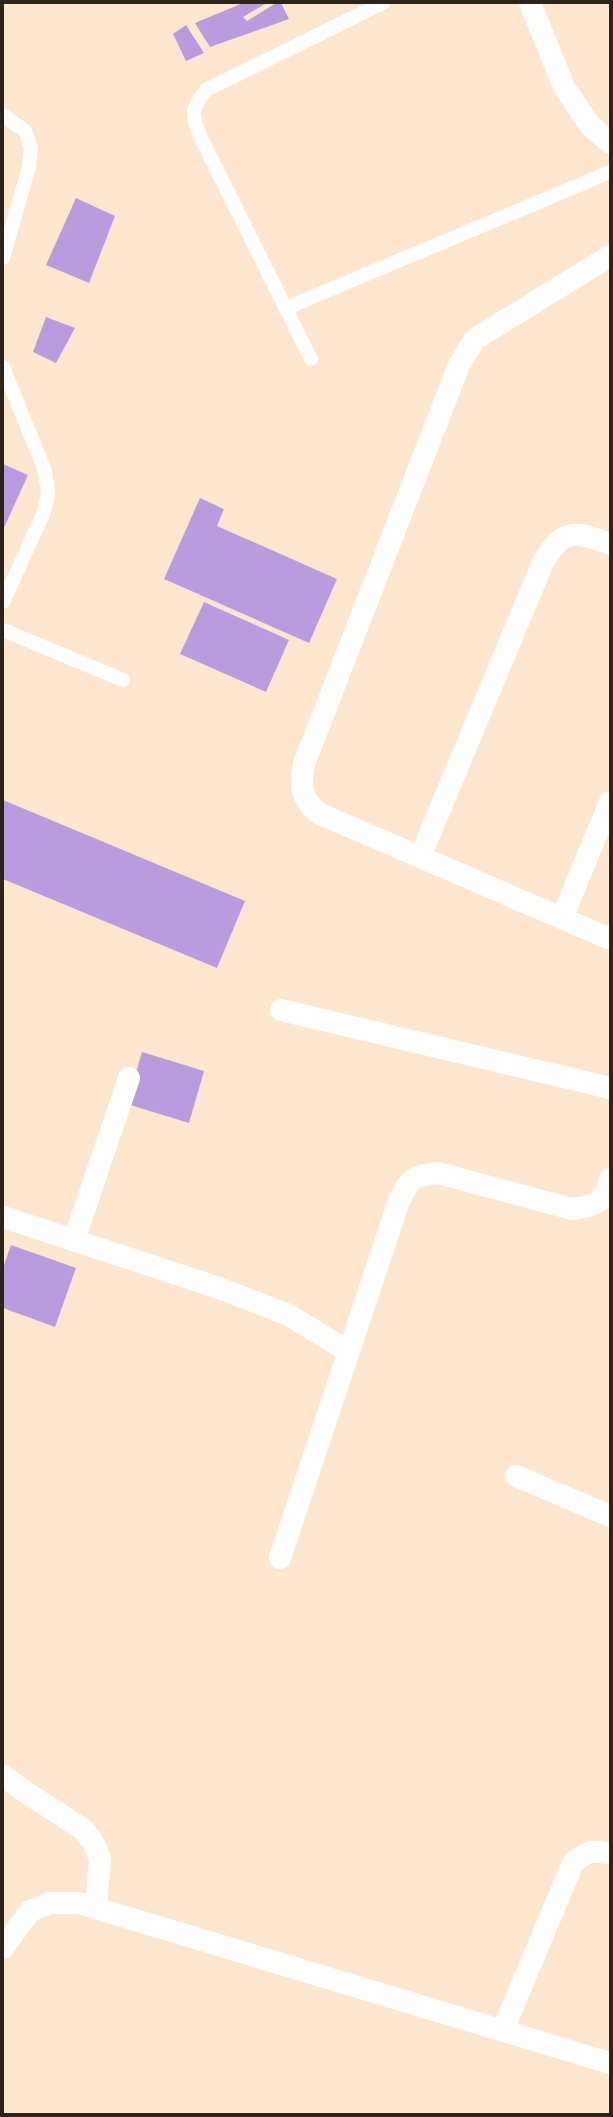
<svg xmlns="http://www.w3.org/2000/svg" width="613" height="2117" font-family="Helvetica,sans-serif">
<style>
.building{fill:#ba9bde}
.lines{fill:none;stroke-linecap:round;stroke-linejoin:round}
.lane{stroke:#fff;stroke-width:14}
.street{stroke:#fff;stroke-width:22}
.highway{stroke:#fff;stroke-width:22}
</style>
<rect width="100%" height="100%" fill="#ffe7cf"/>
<!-- building -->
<path class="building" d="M243,3l22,1 -22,13 4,4 29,-18h5l8,16 -79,28 -15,-24z
M186,25l18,28 -18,8 -13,-27z
M76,198l39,18 -26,67 -43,-18z
M46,317l29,11 -19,35 -23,-11z
M3,464l25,11 -25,55z
M200,498l24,11 -7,17 120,53 -28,64 -145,-64z
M204,602l85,38 -23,52 -86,-38z
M3,800l242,101 -28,67 -214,-89z
M142,1052l62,19 -15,52 -62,-19z
M11,1245l65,23 -21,59 -52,-19v-40z"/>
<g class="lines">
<!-- lane -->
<path class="lane" d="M3,115l22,16 6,17 -2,19 -26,91
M286,308l324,-136
M311,359l-111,-223c-9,-22 -9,-27 6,-46l177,-87
M3,367l42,104 3,23 -4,18 -41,90
M3,630l120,50"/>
<!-- street -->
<path class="street" d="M610,256l-135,83 -16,26 -155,399c-4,24 -4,32 14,49l292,126
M420,857l122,-292c19,-37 32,-35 68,-21
M562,918l48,-116
M281,1010l329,78
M3,1217l213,70 73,28 60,37
M74,1240l55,-162
M516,1476l94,40
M280,1558l119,-357c11,-23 13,-25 39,-28l134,36c23,-3 33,-6 38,-30
M3,1776l21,15 60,39 10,14 6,15 -4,49
M3,1948l27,-37 20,-8h29l531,160
M503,2030l70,-167c13,-11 19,-14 37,-9"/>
<!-- highway -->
<path class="highway" d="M530,3l34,84 25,37 21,19"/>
</g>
<!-- border -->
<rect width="613" height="2117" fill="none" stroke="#2c231a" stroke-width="8"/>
</svg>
